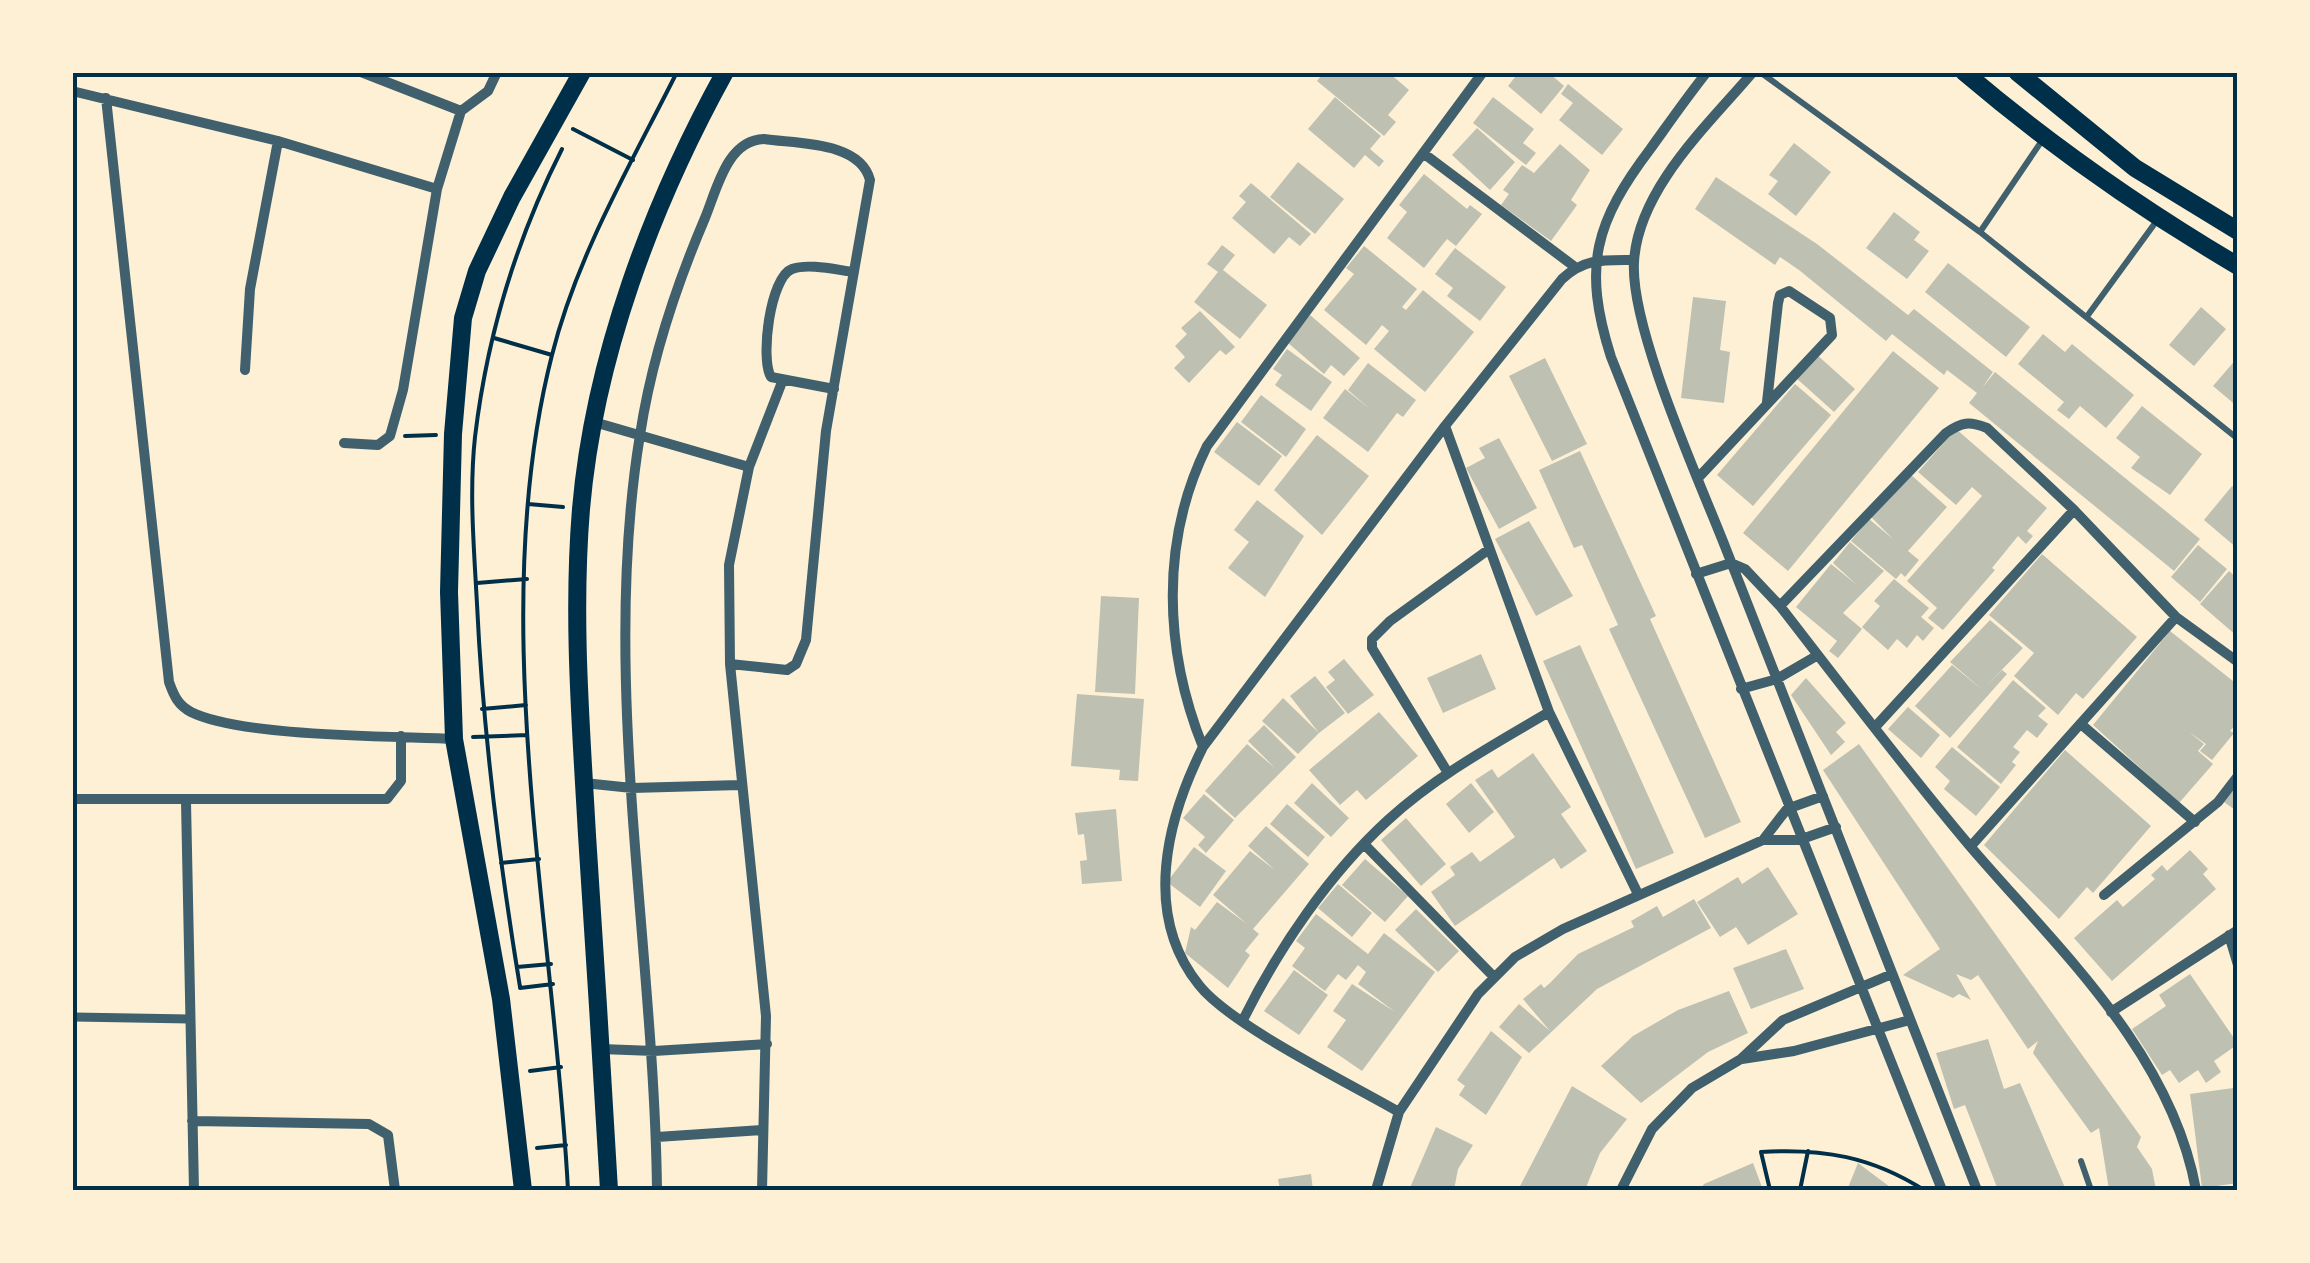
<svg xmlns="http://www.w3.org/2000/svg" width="2310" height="1263" font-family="'Space Grotesk',sans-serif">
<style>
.building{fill:#bec0b2}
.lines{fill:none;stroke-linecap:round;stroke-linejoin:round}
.path{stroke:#003049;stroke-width:4}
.service{stroke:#3f606c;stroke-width:6}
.pedestrian{stroke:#3f606c;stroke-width:9}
.minor{stroke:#3f606c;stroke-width:10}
.secondary{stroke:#003049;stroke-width:18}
.neatline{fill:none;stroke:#003049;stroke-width:4}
</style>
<rect width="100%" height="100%" fill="#fdf0d5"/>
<!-- building -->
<path class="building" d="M1324,72h64l21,18 -21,25 8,7 -12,14 -67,-55z
M1519,72h29l16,14 -23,28 -33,-28z
M1568,84l55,45 -21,26 -43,-35 14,-17 -12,-9z
M1335,97l46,39 -11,13 14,12 -5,6 -14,-12 -11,13 -46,-39z
M1493,97l41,32 -11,14 13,10 -10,12 -53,-42z
M1477,128l38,34 -25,28 -38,-35z
M1794,143l37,29 -35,44 -28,-22 10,-13 -9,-6z
M1560,144l30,26 -19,30 6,5 -26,36 -50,-36 8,-11 -6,-4 19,-25 12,8z
M1298,162l46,37 -29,35 -45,-37z
M1424,174l43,35 3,-4 12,9 -26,32 -9,-7 -23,29 -37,-30 20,-26 -8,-7z
M1716,177l101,67 91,71 6,-6 79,63 -11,16 13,-16 205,167 -26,32 -205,-168 8,-10 -30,-23 -3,5 -52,-41 -6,7 -87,-71 -19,-13 -5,8 -80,-56z
M1251,183l60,51 -11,12 -11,-9 -15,17 -42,-36 14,-16 -7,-6z
M1894,212l26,20 -6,8 15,11 -22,28 -41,-31z
M1222,245l13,10 -12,15 44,35 -27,34 -46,-37 24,-30 -11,-8z
M1364,246l53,43 -15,18 4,3 17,-20 51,42 -49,60 -51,-43 15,-18 -7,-6 -16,20 -42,-35 30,-36 -8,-6z
M1455,248l51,39 -26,34 -33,-25 6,-8 -18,-14z
M1948,263l82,64 -24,30 -81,-65z
M1693,297l33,4 -6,49 10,2 -6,51 -43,-5z
M2201,307l25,22 -32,37 -25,-21z
M1200,311l35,36 -9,8 -6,-5 -31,33 -15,-15 11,-11 -10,-11 12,-12 -6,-6z
M1310,315l50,43 -16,18 -13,-11 -7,9 -37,-32z
M2043,334l22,18 7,-8 62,51 -28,33 -26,-22 -11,13 -12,-9 7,-8 -46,-38z
M1287,349l45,33 -21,29 -36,-26 7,-10 -9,-6z
M1893,351l46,37 -151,183 -45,-38z
M1816,354l39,35 -21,23 -39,-35z
M2238,357v50l-25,-21z
M1545,358l42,86 -35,17 -43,-85z
M1368,363l48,37 -13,17 -6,-4 -29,39 -45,-34 22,-29 25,20 -22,-19z
M1795,384l36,31 -78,91 -36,-31z
M1261,395l45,34 -20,28 -45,-35z
M2142,406l60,48 -32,41 -39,-27 9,-11 -24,-19z
M1237,422l45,34 -23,30 -45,-34z
M1956,429l91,79 -20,23 6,5 -7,8 -8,-8 -26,32 3,2 -52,60 -15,-12 9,-10 -30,-27 75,-85 -10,-9 -16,18 -38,-33z
M1317,435l52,41 -47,59 -48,-45z
M1499,438l38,70 -38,21 -33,-61 19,-10 -6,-10z
M1580,451l76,165 -6,3 91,203 -36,16 -96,-209 9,-4 -36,-80 -8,3 -35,-78z
M1909,473l38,34 -39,44 11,9 -14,17 -4,-4 -5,6 -45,-38 18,-22 24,20 -22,-22z
M2232,486l6,5v58l-34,-29z
M1257,500l47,36 -39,61 -37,-29 21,-26 -15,-12z
M1529,521l44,75 -37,20 -41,-77z
M1850,542l34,29 -41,42 19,16 -24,29 -9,-7 8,-10 -41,-34 35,-43 26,21 -24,-22z
M2198,545l29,24 -27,33 -29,-25z
M2042,554l95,83 -54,62 -7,-6 -18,22 -44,-39 20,-23 -45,-38z
M2229,571l9,8v58l-38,-33z
M1894,579l35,29 -8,9 13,11 -11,13 -6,-6 -10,13 -10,-9 -9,11 -26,-23 18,-21 -6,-5z
M1101,596l38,2 -4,96 -40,-2z
M1990,620l33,28 -36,37 15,-15 5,4 -57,64 -35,-32 37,-41 32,26 -34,-29z
M2170,631l68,54v37l-8,9 4,2 -22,27 -12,-9 6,-7 -17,-12 15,12 -6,7 15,13 -34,39 -86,-78z
M1580,645l94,208 -38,16 -93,-208z
M1481,654l15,35 -53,24 -16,-35z
M1344,659l30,36 -26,19 -22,-27 9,-7 -7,-8z
M1315,676l30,37 -26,20 -29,-37z
M1806,678l40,45 -10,9 9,10 -14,13 -40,-60z
M2013,680l33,28 -8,8 10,8 -11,14 -10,-8 -14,17 7,5 -8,10 4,3 -15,19 -44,-37z
M1077,694l67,5 -6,82 -19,-1 1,-10 -49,-4z
M1283,698l36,35 -21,21 -36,-33z
M1908,707l32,28 -19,23 -33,-29z
M1379,712l39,44 -52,44 -9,-10 -17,15 -31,-35z
M1264,725l32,32 -61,61 -30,-27 42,-47 29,25 -28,-28z
M1859,744l282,393 -4,10 15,22 4,21h-47l-10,-62 -8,5 -58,-80 5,-12 -10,8 -50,-74 -7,5 -15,-6 15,26 -12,-6 -6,4 -50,-23 37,-26 -117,-179z
M1952,747l48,40 -24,29 -32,-27 6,-8 -15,-14z
M2065,750l86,76 -58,67 -6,-6 -28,32 -75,-74z
M1533,753l38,54 -10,7 26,37 -26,18 -7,-11 -99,68 -24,-34 24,-17 -5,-8 22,-15 8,10 35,-25 -40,-57 17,-11 6,9z
M1312,783l37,35 -18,19 -37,-34z
M1471,783l23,29 -25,21 -23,-29z
M2238,784v28l-14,-10z
M1204,794l30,26 -28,33 -8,-8 7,-8 -22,-19z
M1287,804l38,33 -17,20 -38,-33z
M1116,809l6,72 -40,3 -2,-23 7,-1 -3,-26 -6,1 -3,-22z
M1406,818l40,46 -25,22 -40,-46z
M1266,826l43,38 -56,65 6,5 -14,17 5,4 -22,33 -43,-35 6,-26 4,3 22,-28 30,22 -34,-29 37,-44 25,19 -27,-24z
M1194,847l32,24 -26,36 -33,-25z
M2190,850l18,19 -5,5 13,15 -104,92 -38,-43 43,-38 6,7 32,-28 -4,-4 11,-10 5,6z
M1365,859l43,37 -23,26 -43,-37z
M1768,867l30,47 -50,31 -12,-18 -16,10 -23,-35 41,-25 4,7z
M1338,884l34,29 -20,24 -34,-29z
M1694,899l17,29 -114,61 -68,64 -30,-26 20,-23 31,27 -27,-32 18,-15 3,4 6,-5 28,-29 56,-27 -3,-6 26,-15 6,11z
M1416,909l43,42 -21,21 -43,-42z
M1316,914l52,40 16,-21 51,39 -73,99 -35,-24 19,-27 -13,-9 19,-27 43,28 -37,-28 8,-12 -8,-7 -12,15 -8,-6 -13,17 -33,-25 13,-18 -9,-7z
M1786,949l18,40 -53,20 -18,-41z
M1294,970l34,25 -29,40 -35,-24z
M2190,974l48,70 -24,17 7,11 -15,11 -8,-13 -19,13 -9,-13 -8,5 -30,-46 34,-23 -7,-11z
M1729,991l19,42 -40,19 -67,51 -40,-37 32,-30 45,-26z
M1491,1031l31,26 -36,58 -27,-20 6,-9 -8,-6z
M1988,1039l16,50 16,-6 46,107h-68l-33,-85 -11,4 -18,-56z
M1572,1086l55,33 -27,34 -15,37h-67z
M2233,1088l5,95 -36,5 -12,-94z
M1436,1127l37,18 -15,24 -4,21h-45z
M1753,1163l10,27h-63l4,-6z
M1858,1163l36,27h-47z
M1311,1174l2,16h-33l-2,-11z"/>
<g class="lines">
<!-- path -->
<path class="path" d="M573,129l60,31
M494,338l58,17
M405,436l31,-1
M528,504l35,3
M477,583l50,-4
M482,709l44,-4
M473,737l54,-2
M501,863l38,-4
M517,967l34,-3
M520,987c-21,-128 -37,-254 -43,-383 -3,-56 -8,-112 -2,-167 12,-101 41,-197 87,-288
M520,988l33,-4
M530,1071l31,-4
M537,1148l29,-3
M568,1190c-14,-266 -83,-574 -16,-835 25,-100 79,-191 125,-283
M1770,1190l-9,-38c62,-4 111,5 163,38
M1800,1190l8,-39"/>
<!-- service -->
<path class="service" d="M1760,72l220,160 258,207
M1980,232l63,-93
M2088,315l70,-96
M2081,1161l10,29"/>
<!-- pedestrian -->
<path class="pedestrian" d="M74,1017l116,2"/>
<!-- minor -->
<path class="minor" d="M361,72l100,39
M1707,72c-20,25 -38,51 -56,76 -56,74 -69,118 -40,209l331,833
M1753,72c-45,53 -115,117 -119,190 -4,67 66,220 92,287 84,214 167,428 251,641
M72,91l206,50 159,48
M106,98l63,584c5,14 9,23 22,30 50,25 202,24 263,27
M1423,153l152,114
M245,370l5,-81 28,-148
M834,389l-63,-12c-11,-18 -1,-100 21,-108 16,-6 45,1 62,3
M594,422l155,45
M1445,426l104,286 89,182
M344,443l34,2 12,-9 13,-46 34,-201 24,-78 27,-20 9,-19
M1698,478l134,-143 -2,-17 -41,-27 -9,4 -2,8 -11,99
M1696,574l35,-11 14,6 35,37c62,80 124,162 189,239 88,103 202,206 227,345
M1780,606l166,-173c16,-11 23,-12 41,-5l87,82 102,107 62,45
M1741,689l36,-10 41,-24
M2082,725l113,97
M1876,726l198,-216
M1203,747c-39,-97 -43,-206 4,-301l276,-374
M1448,773l-76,-125v-9l18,-18 98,-71
M584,783l48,5 108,-3
M72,799h315l14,-18v-45
M186,802l8,388
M1763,840l24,-31 36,-13
M1365,845l129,132
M1971,846l205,-229
M2104,895l114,-93 20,-26
M2229,935l9,30
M2111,1012l127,-82
M1243,1020c35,-71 86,-146 145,-200 48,-44 105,-75 161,-108
M601,1049l53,2 113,-7
M1742,1059l52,-8 116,-31
M1399,1112c-48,-28 -169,-87 -200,-127 -57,-71 -32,-166 4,-238l242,-321 117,-147c23,-21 42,-19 72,-19
M192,1121l177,3 19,11 7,55
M657,1137l105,-7
M657,1190c-3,-246 -57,-512 -17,-755 11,-73 36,-149 65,-217 12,-29 22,-78 59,-79 33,5 96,2 106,41l-44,251 -20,209 -10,24 -9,6 -57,-6
M762,1190l4,-174 -36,-352 -1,-99 20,-98 33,-85
M1376,1190l23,-78 79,-118 37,-37 48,-28 200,-89h36l37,-13
M1621,1190l31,-61 40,-41 49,-29 42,-39 109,-46"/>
<!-- secondary -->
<path class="secondary" d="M1964,72c87,74 176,136 274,194
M2017,72l118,96 103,63
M523,1190l-22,-191 -47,-260 -5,-147 4,-158 10,-116 14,-47 35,-74 70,-125
M609,1190c-7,-118 -14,-237 -22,-355 -6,-109 -15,-217 -6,-326 13,-151 71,-305 144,-437"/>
</g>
<!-- border -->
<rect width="2310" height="1263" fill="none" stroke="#fdf0d5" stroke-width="150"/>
<rect x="75" y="75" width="2160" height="1113" class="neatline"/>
</svg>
